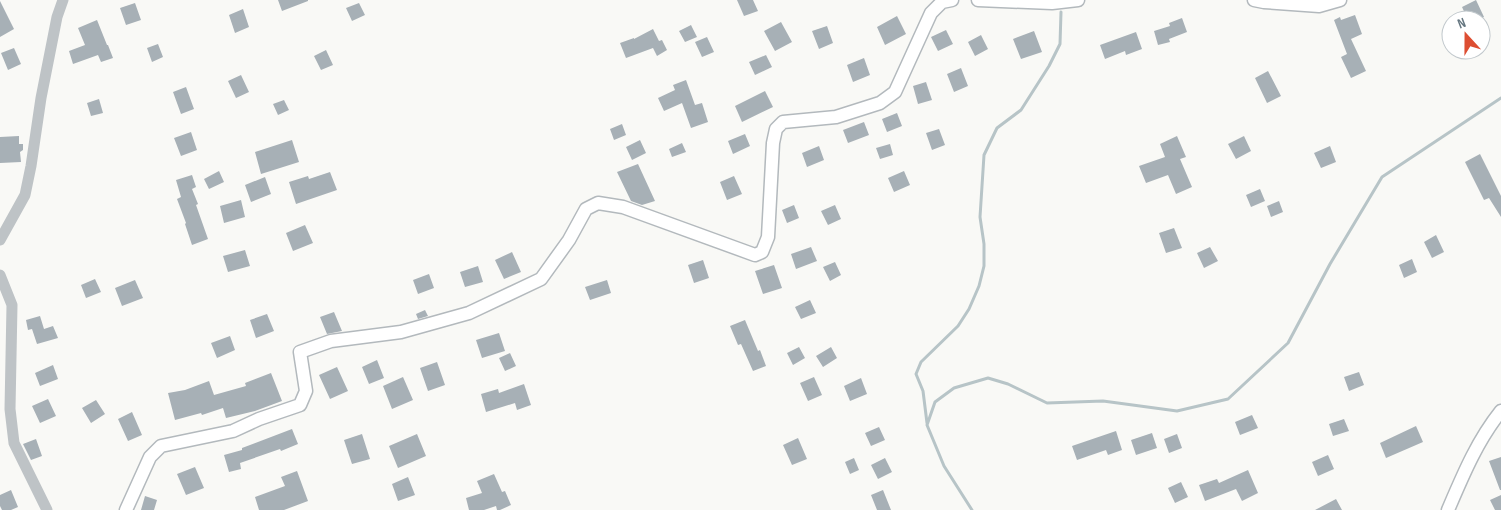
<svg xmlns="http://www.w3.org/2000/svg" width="1501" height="510" font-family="'Sofia Sans Condensed',sans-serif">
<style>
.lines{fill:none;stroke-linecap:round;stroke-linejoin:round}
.stream{stroke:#b7c4c7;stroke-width:3}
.building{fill:#a7b0b6}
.secondary-casing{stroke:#b3b9bd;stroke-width:15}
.tertiary{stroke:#bec3c6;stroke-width:11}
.secondary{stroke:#fff;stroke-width:12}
</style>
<rect width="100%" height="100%" fill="#f9f9f6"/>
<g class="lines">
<!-- stream -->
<path class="stream" d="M927,423l-4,-32 -7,-17 5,-12 37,-36 11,-17 10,-23 5,-20v-22l-4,-27 4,-62 13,-27 24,-18 28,-44 11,-22 1,-32
M972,510l-28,-44 -17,-41 8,-23 19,-14 34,-10 20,6 39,19 56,-2 74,10 51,-12 60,-56 42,-79 52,-87 119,-79"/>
</g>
<!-- building -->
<path class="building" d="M278,0h30v1l-26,10z
M737,0h16l5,11 -14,5z
M1476,0l8,17 -7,3h-9l-6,-13z
M0,1l14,28 -14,8z
M135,3l6,17 -15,5 -6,-17z
M359,3l6,12 -13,6 -6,-13z
M243,9l6,18 -14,6 -6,-18z
M1355,15l7,19 -11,5 15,32 -15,7 -10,-21 6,-3 -13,-34 6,-3 1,3z
M897,16l9,18 -21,11 -8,-18z
M1182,18l5,14 -18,7 1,3 -12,3 -4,-14 16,-5 -1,-3z
M97,20l10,25h1l5,13 -12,4 -3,-7 -25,9 -4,-13 16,-6 -7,-17z
M781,22l11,20 -17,9 -11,-20z
M691,25l6,12 -12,5 -6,-11z
M827,26l6,17 -14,6 -7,-18z
M653,29l6,12 3,-1 5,10 -10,6 -4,-8 -27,10 -6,-15 14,-5v1z
M946,30l7,14 -15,7 -7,-14z
M1034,31l8,21 -21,7 -8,-20z
M1136,32l6,17 -16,6 -1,-4 -20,8 -5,-14z
M981,35l7,14 -13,7 -7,-14z
M707,37l7,15 -12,5 -7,-15z
M158,44l5,13 -11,5 -5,-14z
M14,48l7,16 -13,6 -7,-17z
M326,50l7,15 -12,5 -7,-14z
M766,55l6,12 -17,8 -6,-13z
M864,58l6,17 -17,7 -6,-17z
M961,68l7,18 -14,6 -7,-18z
M1268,71l13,25 -14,7 -12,-25z
M241,75l8,17 -13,6 -8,-17z
M686,80l9,25 7,-2 6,19 -17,6 -9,-25 -18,8 -6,-13 17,-8 -2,-5z
M926,82l6,18 -14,4 -5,-18z
M186,87l8,22 -13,5 -8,-22z
M765,91l8,16 -31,15 -7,-16z
M99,99l4,14 -12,3 -4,-13z
M284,100l5,10 -11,5 -5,-11z
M897,113l5,13 -15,6 -5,-13z
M864,122l5,13 -21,8 -5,-13z
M622,124l4,11 -12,5 -4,-11z
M939,129l6,16 -13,5 -6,-17z
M191,132l6,18 -16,6 -7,-18z
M745,134l5,12 -17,8 -5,-13z
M19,136v8h4v6l-3,2 1,10 -21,1v-26z
M1177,136l9,21 -6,2 12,28 -16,7 -8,-19 -22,8 -7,-17 26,-9 -5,-13z
M1244,136l7,15 -15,8 -8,-15z
M292,140l7,22 -38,12 -6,-22z
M640,140l6,13 -14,7 -6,-13z
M682,143l4,9 -14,5 -3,-8z
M890,144l3,11 -13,4 -4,-11z
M819,146l5,14 -17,7 -5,-14z
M1330,146l6,16 -15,6 -7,-15z
M1480,154l21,42v21l-12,-19 -5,2 -19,-38z
M638,164l17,37 -13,4 -11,-4 -14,-29z
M219,171l5,11 -15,7 -5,-10z
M904,171l6,14 -16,7 -6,-14z
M330,172l7,18 -41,14 -7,-22 19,-6 1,3z
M192,175l4,12 -4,2 6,15 -2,1 12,34 -16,6 -7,-21 1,-1 -9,-24 4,-2 -5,-17z
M734,176l8,18 -15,6 -7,-18z
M265,177l6,17 -20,8 -6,-17z
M1260,189l5,12 -14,6 -5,-12z
M241,200l4,17 -21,6 -4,-17z
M1279,201l4,11 -12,5 -4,-11z
M794,205l5,13 -12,5 -5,-13z
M835,205l6,14 -13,6 -7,-14z
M305,225l8,18 -20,8 -7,-18z
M1174,228l8,20 -16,5 -7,-20z
M1436,235l8,17 -12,6 -8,-16z
M811,247l6,14 -21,8 -5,-15z
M1210,247l8,14 -14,7 -7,-15z
M245,250l5,16 -22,6 -5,-16z
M512,252l9,20 -17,7 -9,-19z
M1412,259l5,13 -13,6 -5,-13z
M703,260l6,18 -15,5 -6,-18z
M835,262l6,13 -11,6 -7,-14z
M774,265l8,23 -19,6 -8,-23z
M478,266l5,16 -18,5 -5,-15z
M429,274l5,14 -16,6 -5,-14z
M95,279l6,13 -15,6 -5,-13z
M135,280l8,18 -21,8 -7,-18z
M607,280l4,13 -21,7 -5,-13z
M810,300l6,13 -15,6 -6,-12z
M425,310l3,6 -10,3 -2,-5z
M334,312l8,19 -15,3 -7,-17z
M267,314l7,17 -18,7 -6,-18z
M40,316l4,13 9,-3 5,12 -21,6 -5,-15 -4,1 -2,-10z
M745,320l13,31 2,-1 6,16 -13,5 -12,-27 -3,1 -8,-19z
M499,333l6,18 -23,7 -6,-18z
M230,336l5,14 -18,8 -6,-15z
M799,347l6,11 -12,7 -6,-12z
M831,347l6,11 -14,9 -7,-11z
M510,353l6,13 -11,5 -6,-13z
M377,360l7,18 -15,6 -7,-17z
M437,362l8,23 -17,6 -8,-23z
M53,365l5,14 -18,7 -5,-13z
M337,367l11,24 -18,8 -11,-24z
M1359,372l5,13 -15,6 -5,-14z
M271,373l11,28 -27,10 -29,7 -3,-10 -21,7 -1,-2 -26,7 -7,-27 17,-3 24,-9 5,14 32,-9 -1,-3z
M403,377l10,23 -21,9 -9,-23z
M814,377l8,18 -14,6 -8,-18z
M861,378l6,16 -17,7 -6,-15z
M524,384l7,21 -14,5 -2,-7 -29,9 -5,-18 17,-5 1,4z
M48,399l8,17 -16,7 -8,-17z
M96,400l9,14 -14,9 -9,-15z
M132,412l10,23 -14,6 -10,-22z
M1252,415l6,13 -18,7 -5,-13z
M1344,419l5,12 -16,5 -4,-12z
M1416,426l7,16 -37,16 -6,-15z
M879,427l6,13 -14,6 -6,-13z
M292,429l6,15 -17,7 -1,-2 -40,14 1,6 -12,3 -5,-17 18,-5v-2z
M1116,431l6,19 -14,5 -2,-5 -29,10 -5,-14z
M1152,433l5,15 -21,7 -5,-15z
M362,434l8,25 -18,5 -8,-24z
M417,434l9,22 -28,12 -9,-22z
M1177,434l5,14 -13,5 -5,-14z
M798,438l9,21 -15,6 -9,-20z
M36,439l6,17 -11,4 -8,-16z
M1328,455l6,14 -16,7 -6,-14z
M1501,457v33h-1l-11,-29z
M854,458l5,12 -9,4 -5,-12z
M885,458l7,14 -14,7 -7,-14z
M195,467l9,21 -18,7 -9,-21z
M1248,470l10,23 -16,8 -6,-12 -31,12 -6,-16 18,-6 2,4z
M297,471l11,30 -24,9h-25l-4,-13 30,-11 -4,-9z
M494,474l8,18 3,-1 6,14 -11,5h-3l-1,-4 -12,4h-15l-3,-12 16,-5 -5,-12z
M408,477l7,18 -17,6 -6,-17z
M1181,482l7,15 -13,6 -7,-15z
M11,490l7,17 -7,3h-9l-2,-4v-11z
M883,490l8,20h-14l-6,-15z
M1501,495v15h-6l-5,-10z
M145,496l12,4 -3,10h-13z
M1336,499l6,11h-27z"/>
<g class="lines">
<!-- secondary casing -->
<g class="secondary-casing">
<path id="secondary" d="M978,0l74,3 26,-3
M1254,0l10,2 55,4 21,-6
M126,510l24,-53 11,-11 72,-15 26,-12 41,-14 6,-14 -6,-39 31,-11 70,-9 68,-19 72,-34 28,-39 17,-31 12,-6 25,4 132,48 7,-3 6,-15 5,-94 3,-14 7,-7 53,-5 44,-14 15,-11 36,-79 11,-11 10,-2
M1448,510c15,-35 29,-69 53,-99"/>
</g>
<!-- tertiary -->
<path class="tertiary" d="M0,240l25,-45 6,-29 10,-68 16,-81 6,-17
M0,275l12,30 -2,104 4,34 33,67"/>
<!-- secondary -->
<use href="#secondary" class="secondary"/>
</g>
<!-- north arrow -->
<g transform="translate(1466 35) rotate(339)"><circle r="24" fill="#ffffff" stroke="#c1c8cc"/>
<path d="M0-4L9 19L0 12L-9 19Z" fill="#dd4e32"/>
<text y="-8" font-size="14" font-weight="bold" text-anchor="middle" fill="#657680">N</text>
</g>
</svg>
